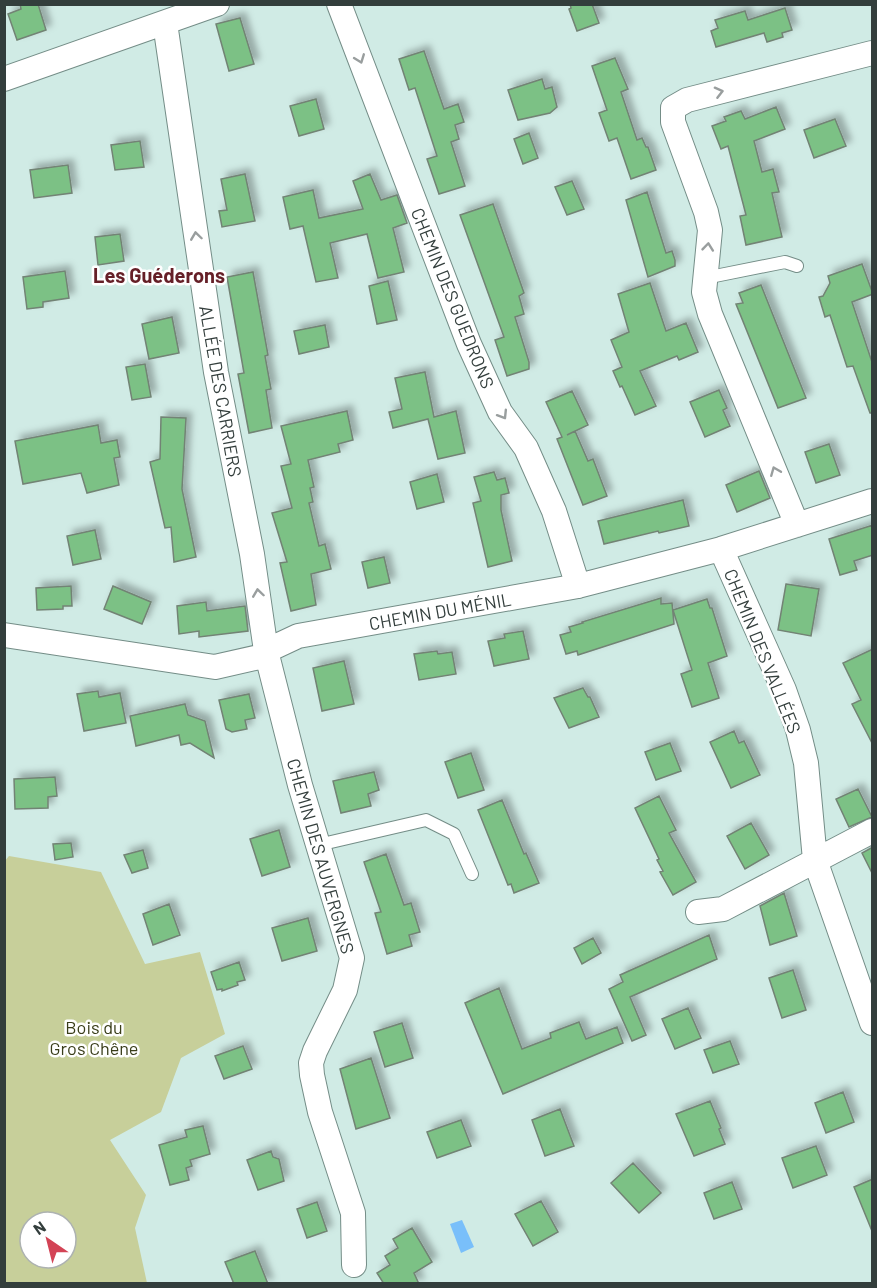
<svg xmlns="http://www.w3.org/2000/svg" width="877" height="1288" font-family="Barlow,sans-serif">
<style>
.green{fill:#c7cf9a;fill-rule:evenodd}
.water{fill:#79bffa}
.building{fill:#7cc185;stroke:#728374;stroke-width:1.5;filter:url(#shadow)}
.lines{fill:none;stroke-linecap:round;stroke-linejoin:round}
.lane-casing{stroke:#748d87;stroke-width:14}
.street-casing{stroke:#748d87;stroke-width:26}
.lane{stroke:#fff;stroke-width:12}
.street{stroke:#fff;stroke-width:24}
.oneway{stroke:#999e9e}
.labels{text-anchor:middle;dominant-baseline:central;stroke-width:5;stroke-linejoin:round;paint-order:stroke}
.street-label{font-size:18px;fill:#333e3c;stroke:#fff}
.park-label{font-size:18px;fill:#393d19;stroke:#fff}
.neighbourhood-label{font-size:20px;font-weight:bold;fill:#651f27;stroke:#fff}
</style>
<defs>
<filter id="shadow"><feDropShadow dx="5.5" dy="-5.5" stdDeviation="3" flood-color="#0004"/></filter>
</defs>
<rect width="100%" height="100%" fill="#d0ebe5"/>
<!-- green -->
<path class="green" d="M9,856l92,16 44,92 55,-12 25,82 -44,24 -20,54 -51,28 36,55 -11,33 12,55h-142l-1,-421zM30,1222h36v36h-36z"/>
<!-- water -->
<path class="water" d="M462,1220l12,27 -13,6 -11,-29z"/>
<!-- building -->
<path class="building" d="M20,4h18l8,26 -29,10 -9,-26 13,-5z
M570,4h22l7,19 -22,8 -8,-22 2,-1z
M785,8l7,22 -10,3 1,4 -16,5 -3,-9 -48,14 -5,-16 7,-3 -3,-8 30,-9 3,9z
M240,18l14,46 -25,7 -13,-47z
M424,51l20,58 14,-5 6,18 -9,3 4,14 -8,3 14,44 -26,8 -12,-35 10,-3 -22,-68 -6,2 -10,-31z
M615,58l13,31 -7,3 16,48 5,-2 4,9h2l8,23 -25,9 -14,-41 -8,3 -10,-28 8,-3 -15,-44z
M542,79l3,10 7,-2 5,20 -7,6 -32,7 -10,-30z
M316,99l8,30 -25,7 -9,-30z
M776,107l9,22 -31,12 8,31 11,-3 6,23 -7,1 10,44 -36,8 -6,-29 6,-1 -18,-69 -7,3 -9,-23 14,-5 -2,-4 17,-6 4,8z
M835,119l11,27 -32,12 -10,-28z
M529,133l9,25 -15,6 -9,-25z
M140,141l4,26 -29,3 -4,-25z
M68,165l4,28 -38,5 -4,-28z
M245,174l10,47 -33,6 -3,-16 8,-1 -6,-31z
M370,174l11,26 16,-5 10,28 -14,5 11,44 -26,6 -11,-44 -37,9 8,35 -22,4 -13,-56 -13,3 -7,-32 30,-7 6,28 44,-9 -10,-28z
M572,181l12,28 -17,6 -12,-28z
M647,192l19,61 6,-2 3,9v6l-27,11 -22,-77z
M493,204l31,89 -5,3 5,18 -9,3 14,45v7l-22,7 -12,-36 9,-3 -44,-122z
M120,234l4,27 -26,4 -3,-28z
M862,264l11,30 -21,8 21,63v48h-3l-17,-47 -6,1 -17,-52 -5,2 -6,-20 4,-1 7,-13 -2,-7z
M65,271l4,27 -26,4v5l-16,2 -4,-32z
M253,272l15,83 -3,1 6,33 -5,1 6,38 -23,5 -11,-59 6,-1 -17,-96z
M388,281l9,39 -20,4 -8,-38z
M650,283l16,48 20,-8 12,29 -19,8 -2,-4 -37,15 16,35 -21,9 -13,-29 -2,1 -7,-16 9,-4 -11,-27 18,-8 -11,-38z
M761,285l45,113 -28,10 -42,-104 7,-1 -4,-10z
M172,317l7,36 -30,6 -7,-35z
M325,325l4,22 -30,7 -5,-23z
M145,364l6,33 -19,3 -6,-33z
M425,372l9,45 22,-6 9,42 -27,6 -10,-40 -35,9 -4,-16 13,-3 -7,-31z
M719,390l8,18 -4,2 7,16 -25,11 -15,-35z
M572,391l16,34 -21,10 8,-4 13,30 5,-2 14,37 -24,9 -26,-66 5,-2 -16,-35z
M347,411l6,29 -15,4 2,8 -32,8 6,27 -4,1 3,14 -4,1 10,43 6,-2 6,25 -20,5 5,31 -25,6 -11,-48 7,-1 -15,-49 20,-5 -11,-42 10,-2 -10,-38z
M161,417l25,1 -4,71 14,68 -22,5 -3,-35 -6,1 -15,-66 10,-3z
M98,425l3,18 16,-3 3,17 -6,1 5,27 -32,8 -6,-20 -58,11 -8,-43z
M829,444l11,31 -24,8 -11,-31z
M759,471l11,27 -33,14 -11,-27z
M494,472l3,8 8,-2 4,15 -8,2v15l11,51 -24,6 -15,-64 8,-2 -7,-24z
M437,474l7,28 -27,7 -7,-27z
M683,500l6,26 -30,7 -1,-2 -54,13 -6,-23z
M873,525v30l-19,6 3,9 -17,5 -11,-36z
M95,530l6,29 -28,6 -6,-29z
M384,557l6,26 -22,5 -6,-26z
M786,584l33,5 -8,47 -33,-6z
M71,586l1,20h-9v3l-26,1 -1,-22z
M113,586l38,16 -9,22 -38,-15z
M661,598v6l11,-1 2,21 -96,31 -1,-4 -11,3 -6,-19 11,-3 -2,-5 14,-4 -1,-1z
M707,599l3,9h2l15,48 -19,7 11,35 -27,9 -11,-33 11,-4 -19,-60z
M206,602l1,9 38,-5 3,25 -49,6v-6l-20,3 -2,-28z
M523,631l6,28 -35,7 -6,-25 17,-3 -1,-4z
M873,649v96l-21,-41 9,-4 -18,-37z
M437,651l1,3 14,-2 4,22 -37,6 -5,-26z
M344,661l10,43 -32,7 -9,-43z
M583,688l5,9h2l9,20 -30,11 -15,-30z
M98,691l1,6 21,-4 6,30 -42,8 -7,-37z
M249,694l6,24 -10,2 2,9 -15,3 -6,-3 -7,-29z
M185,704l3,11 17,6 9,37 -24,-15 -9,2 -2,-10 -43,11 -6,-30z
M734,731l5,12 5,-2 16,34 -29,13 -21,-46z
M670,743l11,28 -25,9 -11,-28z
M471,753l13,37 -26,8 -13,-36z
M374,772l5,18 -11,4 3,12 -30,7 -8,-32z
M55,777l2,19 -9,1v11l-33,1 -1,-30z
M858,789l14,28 -23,10 -13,-28z
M659,796l17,34 -7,3 27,49 -23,13 -13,-23 3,-1 -6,-11 2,-1 -24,-51z
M502,800l22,54 2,-1 13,30 -25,10 -3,-9 -3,1 -30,-75z
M751,823l18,32 -24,14 -18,-33z
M279,830l11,37 -28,9 -12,-37z
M71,843l2,14 -18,3 -2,-16z
M873,847v28l-11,-22z
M143,850l5,18 -16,5 -8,-18z
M386,854l18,51 7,-2 9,29 -11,3 3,11 -25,8 -12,-41 6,-1 -17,-50z
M784,893l13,43 -27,9 -10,-39z
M169,904l11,31 -27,10 -10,-31z
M308,918l9,33 -35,10 -10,-33z
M709,935l8,24 -87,38 16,38 -14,6 -23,-52 14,-7 -3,-7z
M593,938l8,15 -19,11 -8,-16z
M239,962l6,18 -8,2 1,3 -16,6v-2l-5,1 -6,-18z
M793,970l13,40 -24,8 -13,-40z
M499,988l23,61 29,-11 -1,-5 29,-11 7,17 31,-12 6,16 -120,51 -38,-91z
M688,1008l13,30 -26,11 -13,-30z
M402,1023l11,35 -28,9 -11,-35z
M730,1041l9,23 -26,9 -9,-23z
M243,1046l9,23 -28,10 -9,-23z
M371,1058l19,60 -34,11 -16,-60z
M843,1092l11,30 -28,11 -11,-30z
M710,1101l11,27 -2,1 6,15 -31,12 -18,-42z
M560,1109l14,37 -29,10 -13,-36z
M461,1120l10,26 -34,12 -10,-26z
M203,1126l7,28 -20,6 2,6 -6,2 3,12 -19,5 -11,-40 28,-8 -2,-7z
M816,1146l11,29 -34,13 -11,-30z
M271,1151l2,6 6,2 5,22 -26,9 -11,-30z
M633,1163l28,30 -22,20 -28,-30z
M873,1179v52h-1l-18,-44z
M732,1182l10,27 -28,10 -10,-26z
M541,1201l17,31 -25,14 -18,-32z
M317,1202l10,29 -20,7 -10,-29z
M412,1228l20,34 -18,11 5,11h-35l-7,-11 13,-8 -5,-9 13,-8 -5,-9z
M255,1251l13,33h-34l-9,-22z"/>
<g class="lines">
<!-- lane casing -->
<g class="lane-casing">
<path id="lane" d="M705,278l80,-16 12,4
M318,845l108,-25 28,14 18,40"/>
</g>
<!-- street casing -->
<g class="street-casing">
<path id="street" d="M339,4l130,340 31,68 26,36 28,63 24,75
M165,23l51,349 36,182 14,97 34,134 52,173 -7,32 -30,61 -4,12 1,12 8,37 33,101 1,52
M4,79l213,-75
M797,525l-87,-211 -6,-22 6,-62 -4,-18 -33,-90v-14l14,-8 185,-47
M721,549l63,141 14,40 8,33 9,97 57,163
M4,635l211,32 44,-10 7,-6 32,-15 280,-50 143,-37 151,-48
M698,912l25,-3 149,-78"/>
</g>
<!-- lane -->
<use href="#lane" class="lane"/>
<!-- street -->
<use href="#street" class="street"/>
</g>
<!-- one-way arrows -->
<defs><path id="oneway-chevron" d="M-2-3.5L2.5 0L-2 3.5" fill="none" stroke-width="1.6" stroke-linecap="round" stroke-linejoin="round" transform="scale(1.5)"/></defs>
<g class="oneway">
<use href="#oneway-chevron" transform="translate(360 59) rotate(69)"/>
<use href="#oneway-chevron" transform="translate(719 92) rotate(-14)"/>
<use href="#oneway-chevron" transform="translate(196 236) rotate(-98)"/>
<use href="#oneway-chevron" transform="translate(708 247) rotate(-84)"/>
<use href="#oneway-chevron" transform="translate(503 415) rotate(58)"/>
<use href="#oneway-chevron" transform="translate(775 471) rotate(-112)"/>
<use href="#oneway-chevron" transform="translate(258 593) rotate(-98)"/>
</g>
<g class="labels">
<!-- street labels -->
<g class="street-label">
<text transform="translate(453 298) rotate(68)">CHEMIN DES GUEDRONS</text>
<text transform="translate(221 391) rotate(80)">ALLÉE DES CARRIERS</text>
<text transform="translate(440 611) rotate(-10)">CHEMIN DU MÉNIL</text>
<text transform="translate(763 651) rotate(68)">CHEMIN DES VALLÉES</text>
<text transform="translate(321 856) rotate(74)">CHEMIN DES AUVERGNES</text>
</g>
<!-- park labels -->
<g class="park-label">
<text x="94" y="1027">Bois du<tspan x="94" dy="21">Gros Chêne</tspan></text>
</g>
<!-- neighbourhood labels -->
<g class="neighbourhood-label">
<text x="159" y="275">Les Guéderons</text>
</g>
</g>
<!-- border -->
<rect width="877" height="1288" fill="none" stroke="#333e3c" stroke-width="12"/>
<!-- north arrow -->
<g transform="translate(48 1240) rotate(325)"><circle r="28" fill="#ffffff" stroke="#adb2b1" stroke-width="1.5"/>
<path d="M0-4.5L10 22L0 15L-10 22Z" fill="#d34355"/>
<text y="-9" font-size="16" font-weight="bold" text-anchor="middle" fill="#333e3c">N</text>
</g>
</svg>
